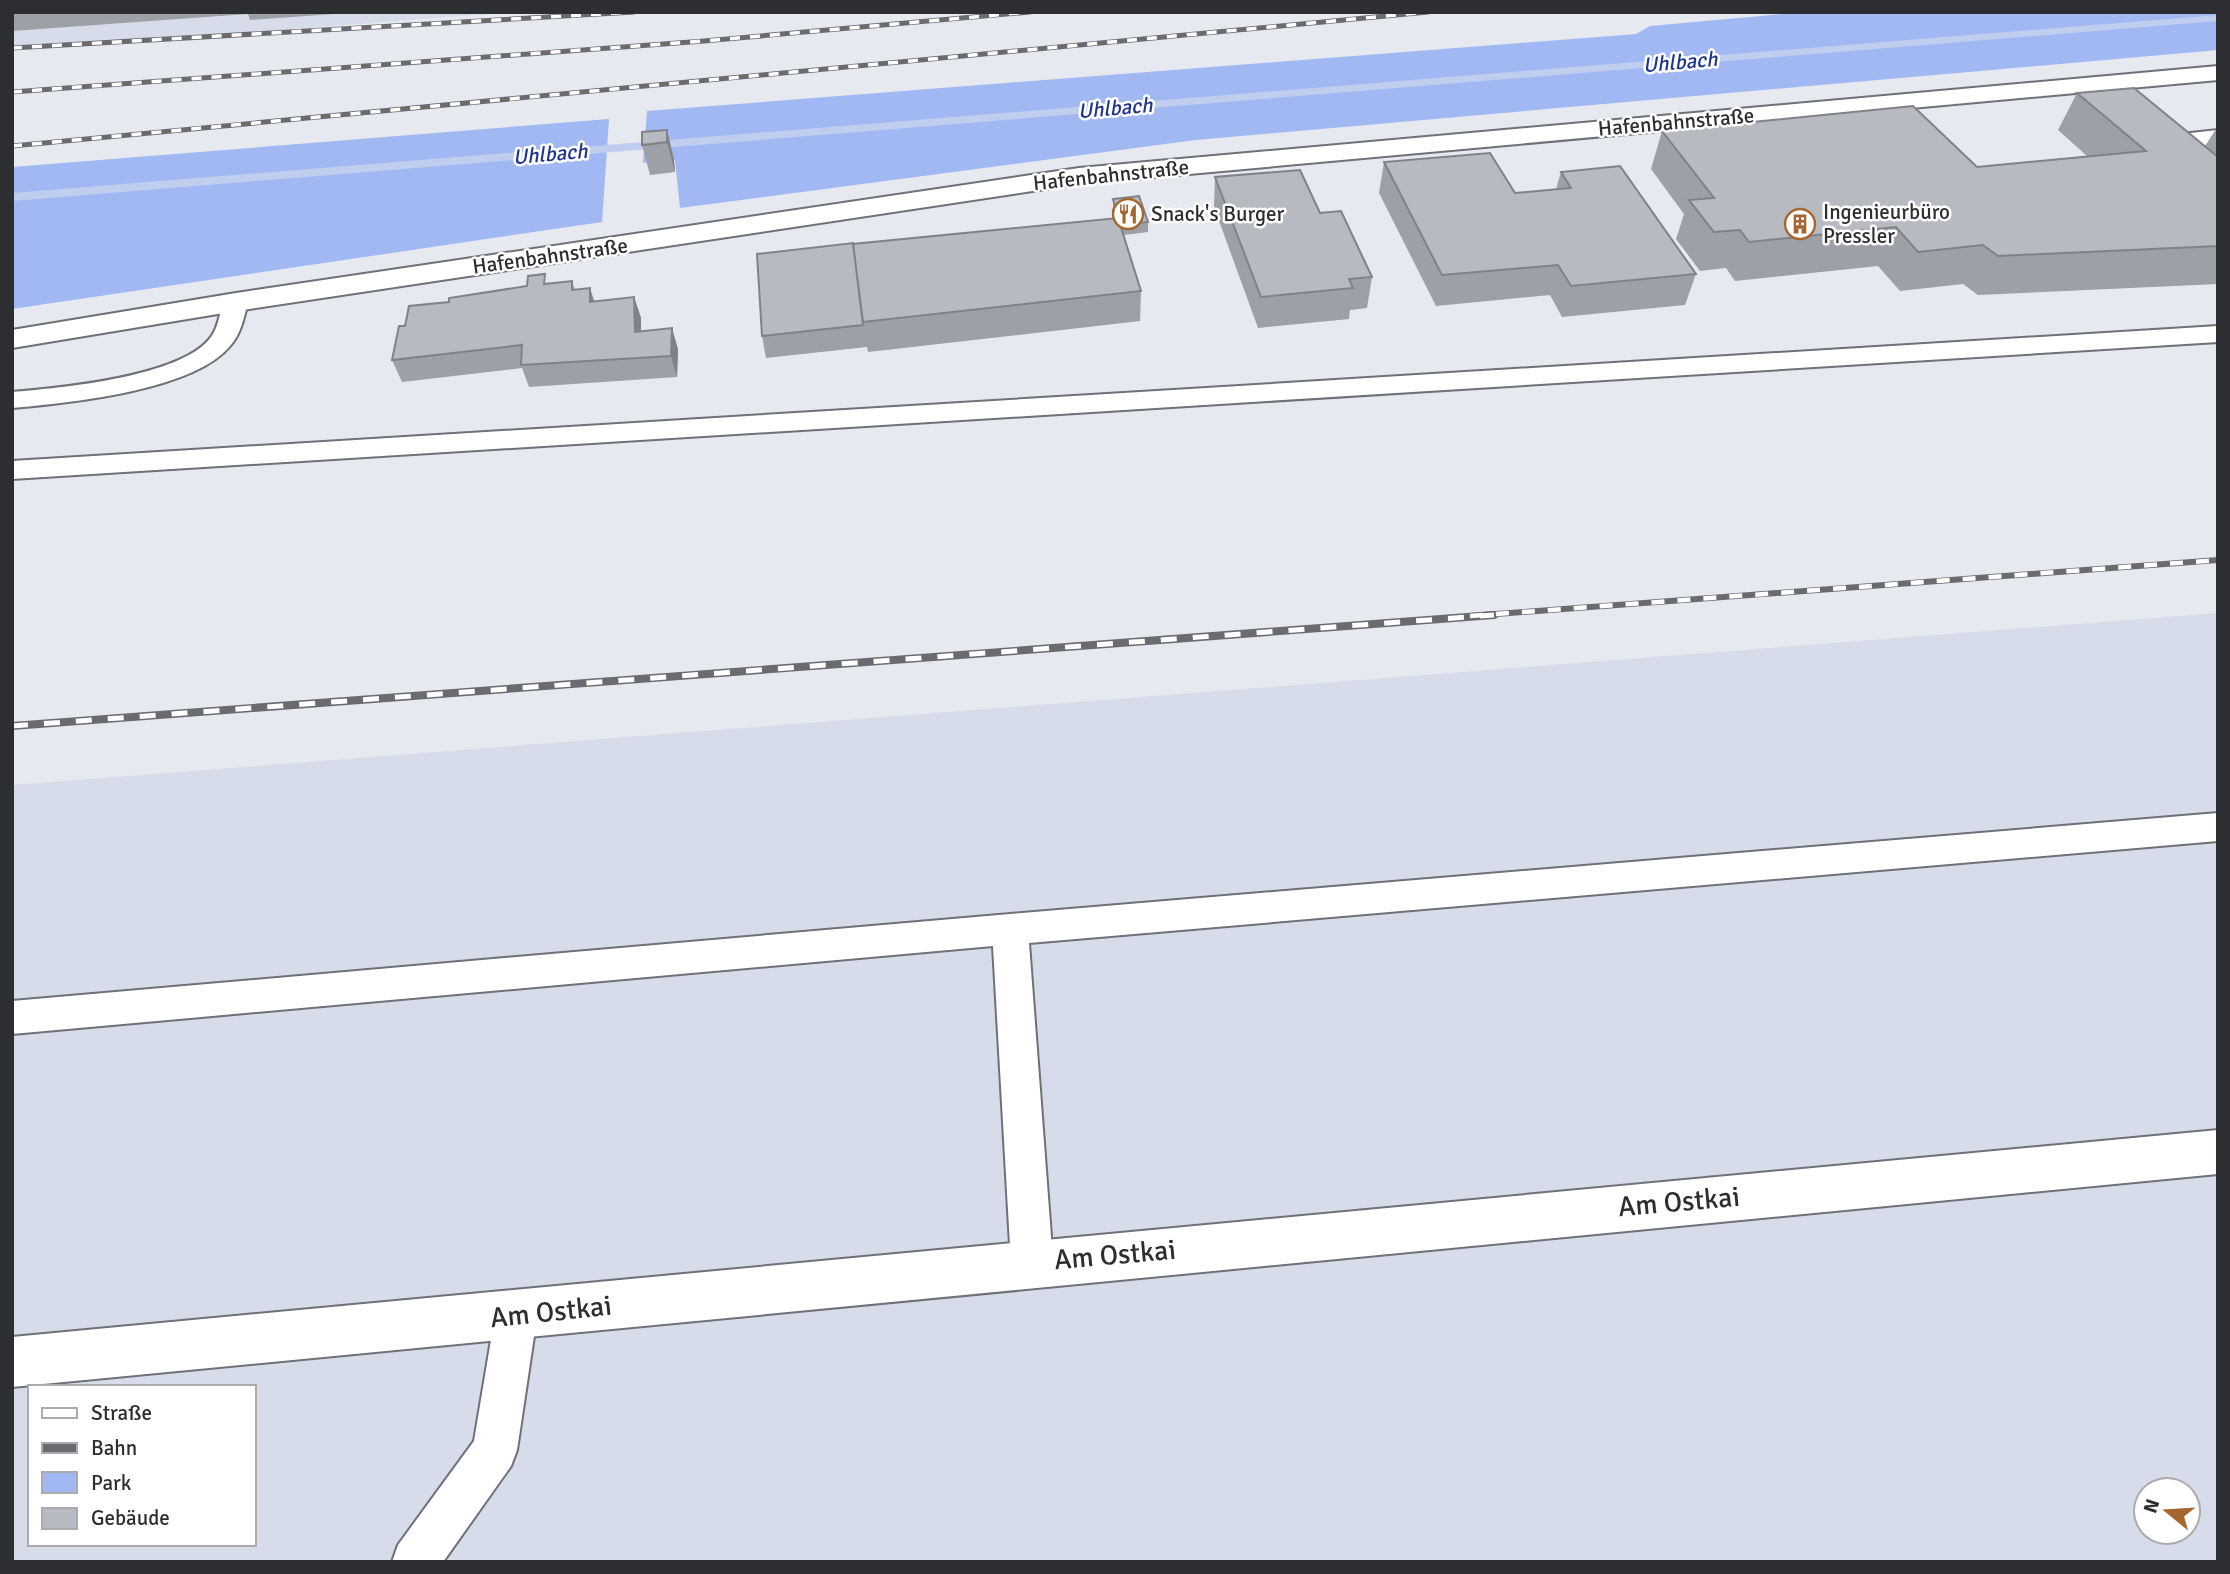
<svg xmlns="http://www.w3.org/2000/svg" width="2230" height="1574" font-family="Signika,sans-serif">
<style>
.built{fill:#d7dcea;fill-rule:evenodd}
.green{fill:#a1b8f2}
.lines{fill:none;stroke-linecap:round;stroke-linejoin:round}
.stream{fill:#c0cdef;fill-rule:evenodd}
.lane-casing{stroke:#6e7177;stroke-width:4}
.street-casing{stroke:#6e7177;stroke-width:4}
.secondary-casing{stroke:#6e7177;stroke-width:4}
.lane{fill:#fff;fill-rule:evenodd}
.street{fill:#fff;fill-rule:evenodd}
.secondary{fill:#fff;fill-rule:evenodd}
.rail-far2-casing{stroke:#6a6b70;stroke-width:5}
.rail-far1-casing{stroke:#6a6b70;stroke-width:6}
.rail-casing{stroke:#6a6b70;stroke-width:8}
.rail-far2{stroke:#fff;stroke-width:3.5;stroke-dasharray:10;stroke-linecap:butt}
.rail-far1{stroke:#fff;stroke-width:4.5;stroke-dasharray:13;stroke-linecap:butt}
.rail{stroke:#fff;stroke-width:5;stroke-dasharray:16;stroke-linecap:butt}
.wall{fill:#9da0a6}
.shaded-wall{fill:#808287}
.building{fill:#b7bac1;stroke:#808287;stroke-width:2}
.labels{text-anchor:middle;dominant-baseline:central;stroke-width:5;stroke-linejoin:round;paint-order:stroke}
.far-water-label{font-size:21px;font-style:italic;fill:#1f348f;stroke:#fff}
.far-street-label{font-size:21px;fill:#2d2e31;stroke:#fff}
.far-poi-label{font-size:21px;fill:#2d2e31;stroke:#fff;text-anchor:start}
.near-street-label{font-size:28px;fill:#2d2e31;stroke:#fff}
</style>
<rect width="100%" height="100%" fill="#e6e9f0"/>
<!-- built -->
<path class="built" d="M12,12h505l-505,38z
M2218,613v949h-2206v-777zM30,1387h224v157h-224zM2146,1490h42v42h-42z"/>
<!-- green -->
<path class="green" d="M1806,12h412v38l-1022,90 -516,68 -5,-48 -32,3 4,-52 989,-77 14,-8z
M609,119l-7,103 -590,87v-142z"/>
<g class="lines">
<!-- stream -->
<path class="stream" d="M2218,15v6l-2206,180v-8z"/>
<!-- lane casing -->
<g class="lane-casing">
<path id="lane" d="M2218,130v14l-38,3 -8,-2 -3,-5 3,-5z
M236,295l9,2 3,5c-4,15 -7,32 -18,44 -37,45 -162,57 -218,62v-16c48,-4 170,-15 199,-55 9,-12 8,-28 16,-40z
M2218,326v16l-2206,137v-18z
M2218,813v28l-1189,102 24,320 -6,15 -15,6 -15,-6 -6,-15 -18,-317 -981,88v-33l998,-87z
M516,1295l15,6 6,15 -20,134 -6,16 -68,96h-51l6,-17 76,-104 21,-125 6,-15z"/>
</g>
<!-- street casing -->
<g class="street-casing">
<path id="street" d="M2218,1130v44l-2206,213v-50z"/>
</g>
<!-- secondary casing -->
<g class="secondary-casing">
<path id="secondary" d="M2218,66v14l-1139,104 -843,127 -224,37v-18l224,-37 843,-125z"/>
</g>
<!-- lane -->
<use href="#lane" class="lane"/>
<!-- street -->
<use href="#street" class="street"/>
<!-- secondary -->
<use href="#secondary" class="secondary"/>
<!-- rail-far2 casing -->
<g class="rail-far2-casing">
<path id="rail-far2" d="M12,48l622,-36
M12,92l692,-51 326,-29
M12,146l1416,-134"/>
</g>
<!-- rail-far1 casing -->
<g class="rail-far1-casing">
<path id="rail-far1" d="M1470,616l748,-56"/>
</g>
<!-- rail casing -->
<g class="rail-casing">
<path id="rail" d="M12,726l1482,-111"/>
</g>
<!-- rail-far2 -->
<use href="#rail-far2" class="rail-far2"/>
<!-- rail-far1 -->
<use href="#rail-far1" class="rail-far1"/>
<!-- rail -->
<use href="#rail" class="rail"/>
</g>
<!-- wall -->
<path class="wall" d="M12,12h350l-112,8 -2,-6 -236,17z
M2077,93l128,53 13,-20v158l-240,11 -15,-11 -63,7 -22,-25 -143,15 -9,-13 -26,3 -24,-32 8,-25 -33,-45 11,-38 315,36 110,-11 -29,-26z
M667,130l7,30 1,12 -25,3 -8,-30z
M1384,162l131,31 41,-4 5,-17 135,102 -11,31 -123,12 -12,-22 -114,11 -57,-113z
M1215,177l105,36 52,64 -5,31 -17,2 -1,9 -91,9 -44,-121z
M1113,199l35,23v10l-24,3 17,56 -1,30 -272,31 -1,-5 -101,11 -4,-22 351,-118z
M572,281l3,9 20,11 39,-4 7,21v13l37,18 -1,28 -148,10 -7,-19 -120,14 -10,-22 13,-34 44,-24 99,-18z"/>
<!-- shaded-wall -->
<path class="shaded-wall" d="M667,130l7,30 1,12 -8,-30z
M590,288l7,22 -7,-8z
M634,297l7,21v35l-6,-21z
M672,328l6,21 -1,28 -6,-21z"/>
<!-- building -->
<path class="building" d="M2134,88l84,69v89l-220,10 -15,-11 -65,7 -22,-25 -147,15 -9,-12 -26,2 -25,-32 25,-2 -52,-67 251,-25 64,61 169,-16 -69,-58z
M667,130v12l-25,3v-13z
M1490,153l25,40 56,-5 -10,-16 59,-6 76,108 -125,12 -13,-21 -116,10 -58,-113z
M1300,170l20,43 21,-2 31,66 -23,2 4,9 -92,9 -46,-120z
M1139,196l9,26 -28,3 -2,-7h-2l-3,-8h3l-3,-11z
M1118,218l23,73 -278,31 -10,-78z
M853,243l10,82 -101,11 -5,-82z
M545,274l-1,10 28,-3v9l18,-2v14l44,-5 1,35 37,-4 -1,28 -150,9 1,-20 -130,15 7,-34h6l4,-20 40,-4v-4l78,-12 1,-10z"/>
<!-- icons -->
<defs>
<g id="restaurant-ring" transform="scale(1.575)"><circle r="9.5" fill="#fff" stroke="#a6662f" stroke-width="1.5"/><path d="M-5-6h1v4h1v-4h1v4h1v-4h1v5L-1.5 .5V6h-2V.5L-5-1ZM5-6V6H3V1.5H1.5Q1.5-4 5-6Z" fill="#a6662f"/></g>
<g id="building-ring" transform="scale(1.575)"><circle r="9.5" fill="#fff" stroke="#a6662f" stroke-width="1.5"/><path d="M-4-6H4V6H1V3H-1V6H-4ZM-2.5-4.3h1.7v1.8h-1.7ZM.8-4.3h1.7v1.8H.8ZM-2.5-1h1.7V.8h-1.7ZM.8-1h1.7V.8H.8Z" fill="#a6662f"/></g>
</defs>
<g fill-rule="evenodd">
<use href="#restaurant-ring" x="1128" y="214"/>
<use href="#building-ring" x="1800" y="224"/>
</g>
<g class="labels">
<!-- far-water labels -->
<g class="far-water-label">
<text transform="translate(1680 62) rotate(-5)">Uhlbach</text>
<text transform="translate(1115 108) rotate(-5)">Uhlbach</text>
<text transform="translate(550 154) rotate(-5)">Uhlbach</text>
</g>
<!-- far-street labels -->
<g class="far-street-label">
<text transform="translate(1676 122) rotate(-5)">Hafenbahnstraße</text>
<text transform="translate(1111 175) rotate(-6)">Hafenbahnstraße</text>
<text transform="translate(550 256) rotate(-8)">Hafenbahnstraße</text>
</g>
<!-- far-poi labels -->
<g class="far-poi-label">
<text x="1823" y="212">Ingenieurbüro<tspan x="1823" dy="24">Pressler</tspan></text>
<text x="1151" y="214">Snack's Burger</text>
</g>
<!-- near-street labels -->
<g class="near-street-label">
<text transform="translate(1679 1202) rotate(-5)">Am Ostkai</text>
<text transform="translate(1115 1255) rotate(-5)">Am Ostkai</text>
<text transform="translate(551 1312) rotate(-6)">Am Ostkai</text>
</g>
</g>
<!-- border -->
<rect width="2230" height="1574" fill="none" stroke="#2d2e31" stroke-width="28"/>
<!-- legend -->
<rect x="28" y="1385" width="228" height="161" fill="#ffffff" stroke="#ababad" stroke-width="2"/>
<rect x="42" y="1408" width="35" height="10" fill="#ffffff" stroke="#ababad" stroke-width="2"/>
<text x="91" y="1420" font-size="21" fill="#2d2e31">Straße</text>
<rect x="42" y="1443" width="35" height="10" fill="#6a6b70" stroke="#ababad" stroke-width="2"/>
<text x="91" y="1455" font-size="21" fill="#2d2e31">Bahn</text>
<rect x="42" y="1472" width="35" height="21" fill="#a1b8f2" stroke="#ababad" stroke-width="2"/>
<text x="91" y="1490" font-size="21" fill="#2d2e31">Park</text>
<rect x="42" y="1508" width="35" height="21" fill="#b7bac1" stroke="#ababad" stroke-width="2"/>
<text x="91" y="1525" font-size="21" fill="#2d2e31">Gebäude</text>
<!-- north arrow -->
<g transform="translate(2167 1511) rotate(288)"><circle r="33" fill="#ffffff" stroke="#ababad" stroke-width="2"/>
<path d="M0-5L12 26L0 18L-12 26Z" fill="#a6662f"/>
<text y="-10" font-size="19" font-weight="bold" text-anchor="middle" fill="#2d2e31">N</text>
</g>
</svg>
